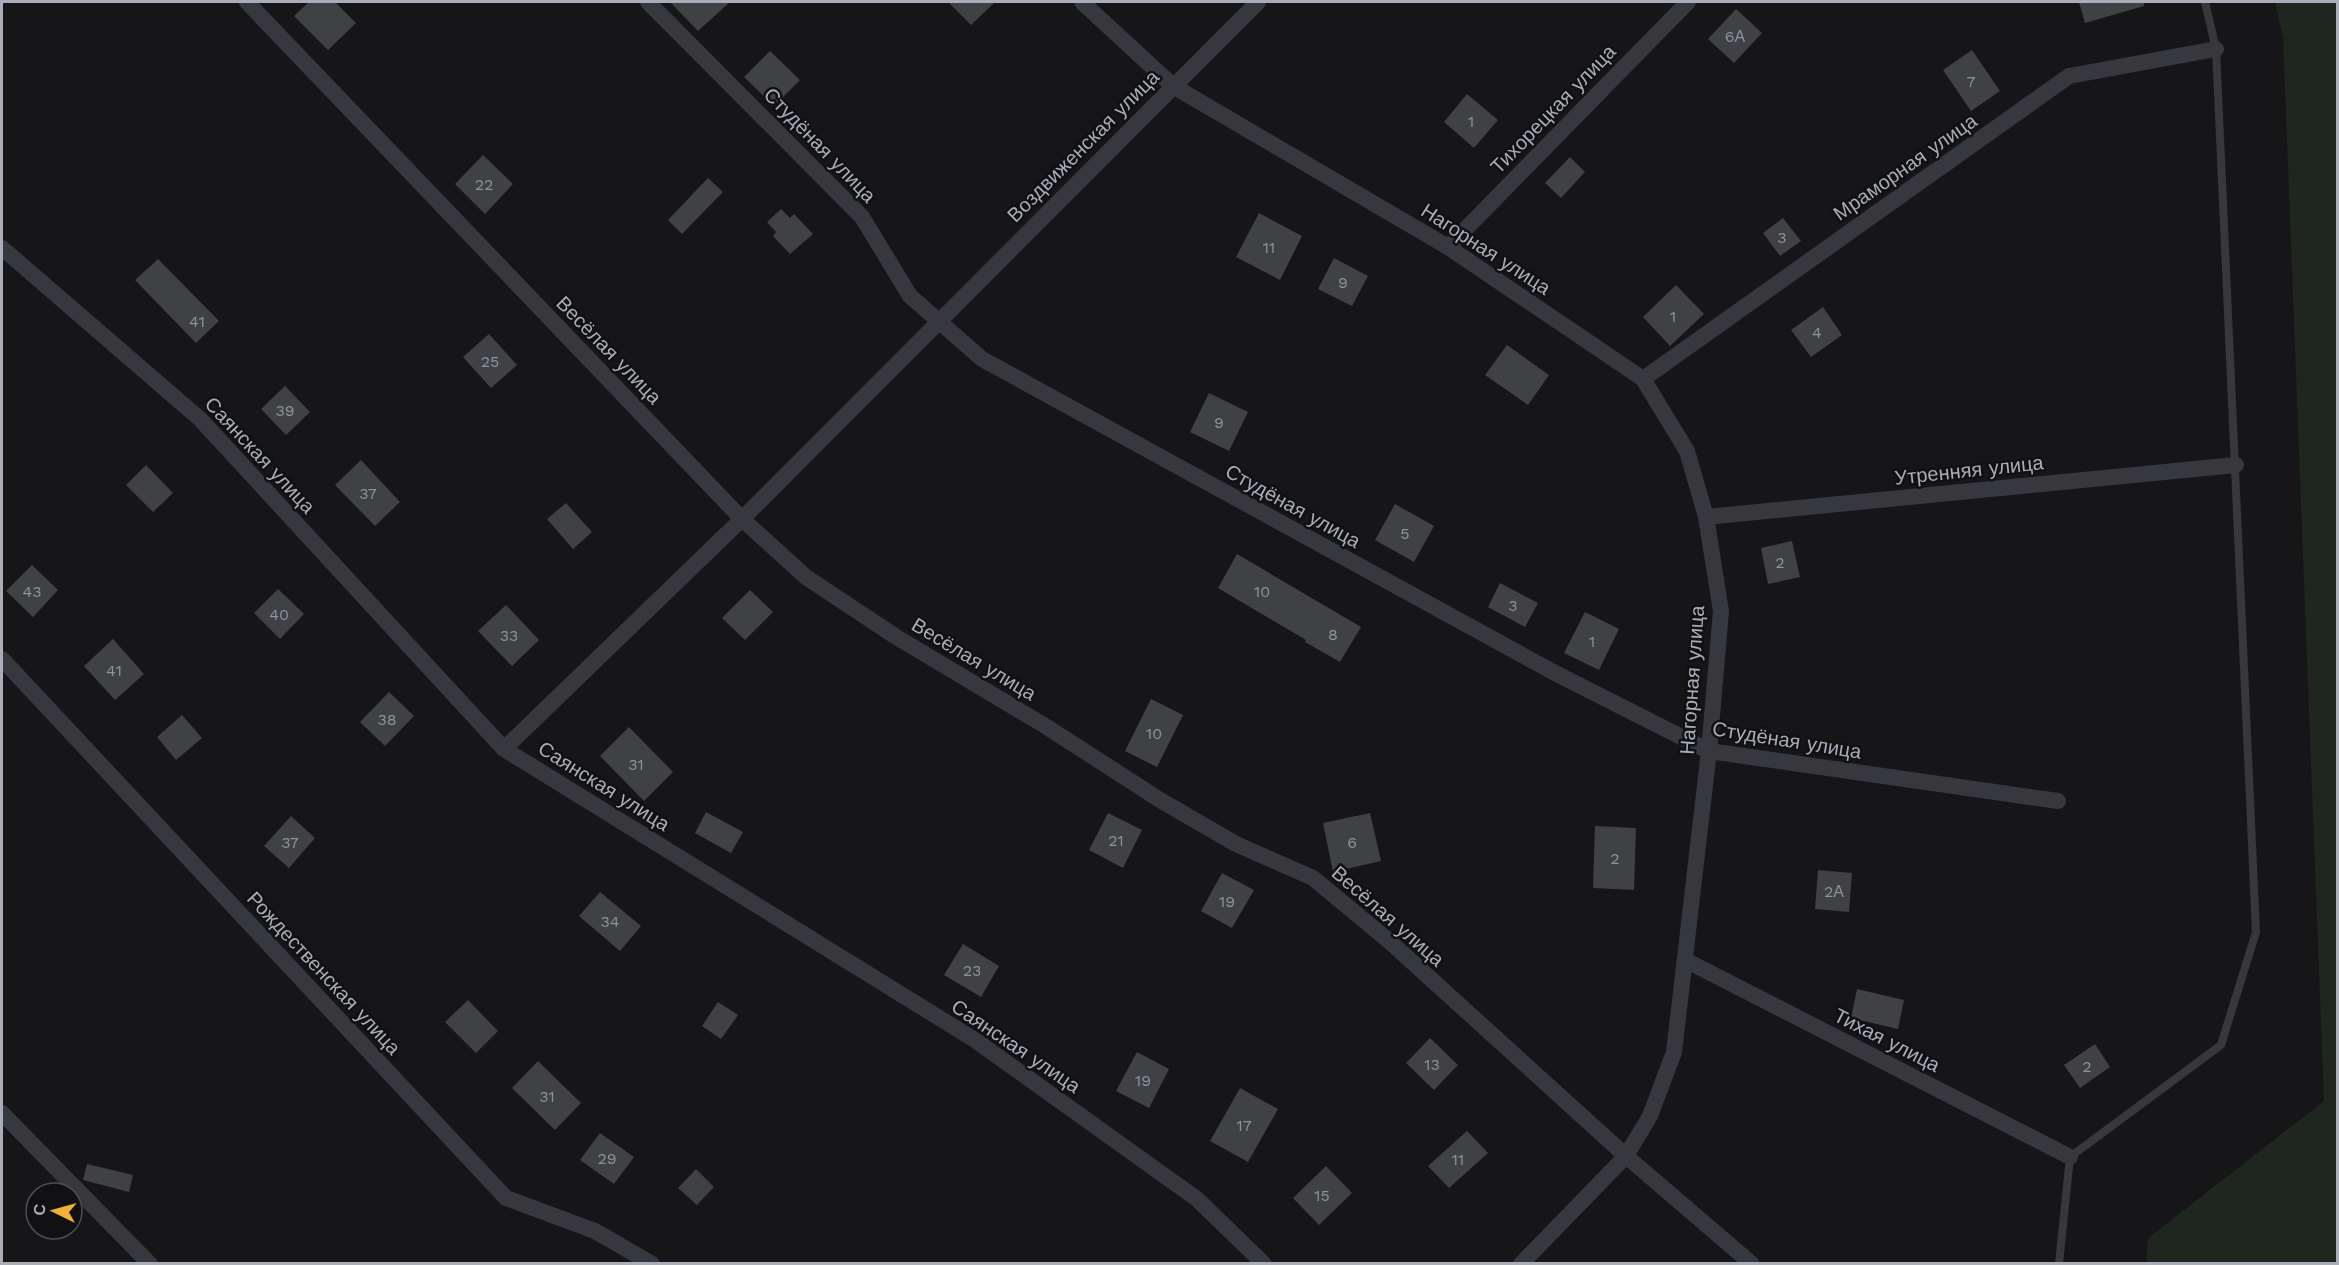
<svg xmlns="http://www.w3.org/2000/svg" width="2339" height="1265" font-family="'Work Sans',sans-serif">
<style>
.green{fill:#1e261f}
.building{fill:#404145}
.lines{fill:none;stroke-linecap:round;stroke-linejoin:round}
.lane{stroke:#37383d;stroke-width:8}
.street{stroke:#37383d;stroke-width:16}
.labels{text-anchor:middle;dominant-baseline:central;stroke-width:5;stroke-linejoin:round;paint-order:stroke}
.number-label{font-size:16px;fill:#8e929b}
.street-label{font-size:20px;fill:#a8adb8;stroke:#111113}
</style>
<rect width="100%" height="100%" fill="#161618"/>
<!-- green -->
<path class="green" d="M2275,2h62v1261h-191l2,-25 176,-137 -41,-1064z"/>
<!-- building -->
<path class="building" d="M309,2h26l21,21 -28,27 -34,-34z
M670,2h60l-32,29z
M948,2h47l-24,23z
M2079,2h65v4l-59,17z
M1736,9l26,24 -28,30 -26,-24z
M1972,50l28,41 -29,20 -28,-41z
M770,51l30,29 -26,26 -30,-29z
M1467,94l31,26 -24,28 -30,-26z
M483,155l30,29 -28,30 -30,-30z
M1570,157l15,15 -24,26 -16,-15z
M708,178l15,14 -41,42 -14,-14z
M781,209l9,9 4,-4 19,20 -23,20 -17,-18 3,-4 -9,-10z
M1259,213l43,23 -22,44 -44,-23z
M1783,218l18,23 -21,15 -17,-23z
M1334,258l34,18 -16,30 -34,-17z
M158,259l61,62 -23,22 -61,-63z
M1676,285l28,29 -34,32 -27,-29z
M1823,307l19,28 -31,22 -20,-27z
M489,334l28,31 -26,23 -28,-31z
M1507,345l42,30 -21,30 -43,-30z
M285,386l25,26 -24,23 -25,-26z
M1209,393l39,19 -19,39 -39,-19z
M361,460l39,42 -25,24 -40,-41z
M146,465l27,28 -20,19 -27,-27z
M566,503l26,29 -19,17 -26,-30z
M1395,504l39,22 -20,36 -39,-22z
M1792,541l8,36 -32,7 -7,-36z
M1237,554l124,73 -21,35 -35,-20 1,-2 -88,-52z
M32,565l26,25 -25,27 -27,-26z
M1500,583l38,20 -13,24 -37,-20z
M278,589l26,25 -24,25 -26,-26z
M750,590l23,22 -28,28 -23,-22z
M506,605l33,35 -27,26 -34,-35z
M1585,612l34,17 -20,41 -35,-17z
M113,639l31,35 -29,26 -31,-34z
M389,692l25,24 -29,30 -25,-24z
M1151,699l32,16 -26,52 -32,-16z
M182,715l20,23 -26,22 -19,-23z
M629,727l44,45 -29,29 -44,-45z
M706,812l37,20 -12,21 -36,-20z
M1108,813l34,17 -19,38 -34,-18z
M1370,813l11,48 -48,11 -10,-49z
M291,816l24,22 -26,30 -25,-22z
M1595,826l41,2 -2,62 -41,-2z
M1818,870l34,3 -3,39 -34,-3z
M1222,873l32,17 -22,38 -31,-17z
M600,892l41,34 -21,25 -41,-35z
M963,944l36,22 -18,31 -37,-22z
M1857,989l47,11 -6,29 -47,-11z
M468,1000l30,31 -22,22 -31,-31z
M718,1002l20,13 -17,24 -19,-13z
M1430,1038l28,27 -24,25 -28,-27z
M2095,1044l15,23 -30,21 -16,-23z
M1137,1052l32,17 -20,39 -33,-17z
M538,1061l43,42 -26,27 -43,-42z
M1240,1088l38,21 -30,53 -38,-21z
M1467,1131l21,22 -39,35 -21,-22z
M600,1133l34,24 -20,27 -34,-24z
M87,1164l46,11 -4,17 -46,-12z
M1326,1166l26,27 -33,32 -26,-27z
M696,1169l18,18 -17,18 -19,-17z"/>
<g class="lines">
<!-- lane -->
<path class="lane" d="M2059,1264l11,-107 151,-112 35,-113 -40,-883 -11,-47"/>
<!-- street -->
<path class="street" d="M247,2l495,517 64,58 92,61 149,89 113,73 76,44 77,34 76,63 237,215 126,108
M648,2l214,215 48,79 72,63 573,314 154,78 349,50
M1082,2l91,84 275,161 195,132 44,72 19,66 15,94 -12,140 -35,301 -24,64 -24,40 -105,108
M1448,247l240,-245
M2,248l198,171 304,330 471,291 222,159 67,65
M1643,379l426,-303 147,-27
M1706,517l530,-52
M2,659l504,539 89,33 57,33
M504,749l238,-230 516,-517
M1685,960l385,197
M2,1113l148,151"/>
</g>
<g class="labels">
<!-- number labels -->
<g class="number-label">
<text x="1735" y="36">6А</text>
<text x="1971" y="81">7</text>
<text x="1471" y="121">1</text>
<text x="484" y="184">22</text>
<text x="1782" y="237">3</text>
<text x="1269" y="247">11</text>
<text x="1343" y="282">9</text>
<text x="1673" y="316">1</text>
<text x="197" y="321">41</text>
<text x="1817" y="332">4</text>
<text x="490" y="361">25</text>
<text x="285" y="410">39</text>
<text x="1219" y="422">9</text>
<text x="368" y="493">37</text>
<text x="1405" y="533">5</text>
<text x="1780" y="562">2</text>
<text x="32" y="591">43</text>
<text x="1262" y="591">10</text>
<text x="1513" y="605">3</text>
<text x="279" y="614">40</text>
<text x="1333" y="634">8</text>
<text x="509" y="635">33</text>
<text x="1592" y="641">1</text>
<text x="114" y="670">41</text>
<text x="387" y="719">38</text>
<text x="1154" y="733">10</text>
<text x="636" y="764">31</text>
<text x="1116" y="840">21</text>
<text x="290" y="842">37</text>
<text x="1352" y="842">6</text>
<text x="1615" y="858">2</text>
<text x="1834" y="891">2А</text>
<text x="1227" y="901">19</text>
<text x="610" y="921">34</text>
<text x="972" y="970">23</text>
<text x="1432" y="1064">13</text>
<text x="2087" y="1066">2</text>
<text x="1143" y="1080">19</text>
<text x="547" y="1096">31</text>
<text x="1244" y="1125">17</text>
<text x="607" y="1158">29</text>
<text x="1458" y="1159">11</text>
<text x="1322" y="1195">15</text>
</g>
<!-- street labels -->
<g class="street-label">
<text transform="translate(1553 109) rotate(-46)">Тихорецкая улица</text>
<text transform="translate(820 145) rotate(46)">Студёная улица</text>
<text transform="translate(1083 146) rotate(-45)">Воздвиженская улица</text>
<text transform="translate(1905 167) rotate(-35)">Мраморная улица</text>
<text transform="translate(1486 249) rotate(33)">Нагорная улица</text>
<text transform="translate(609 350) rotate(46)">Весёлая улица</text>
<text transform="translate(260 455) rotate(47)">Саянская улица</text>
<text transform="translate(1969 470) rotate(-6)">Утренняя улица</text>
<text transform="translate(1293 506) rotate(29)">Студёная улица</text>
<text transform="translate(974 659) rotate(31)">Весёлая улица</text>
<text transform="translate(1692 680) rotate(-86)">Нагорная улица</text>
<text transform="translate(1787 740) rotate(9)">Студёная улица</text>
<text transform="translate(604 786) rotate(32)">Саянская улица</text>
<text transform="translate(1388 916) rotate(41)">Весёлая улица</text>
<text transform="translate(324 973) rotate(47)">Рождественская улица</text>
<text transform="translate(1887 1040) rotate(27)">Тихая улица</text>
<text transform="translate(1016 1046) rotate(34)">Саянская улица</text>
</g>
</g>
<!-- border -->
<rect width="2339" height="1265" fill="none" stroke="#a8adb8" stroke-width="6"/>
<!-- north arrow -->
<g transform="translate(54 1211) rotate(275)"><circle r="28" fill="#111113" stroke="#4d4f55" stroke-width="1.5"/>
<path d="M0-4.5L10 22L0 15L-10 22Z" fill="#f2b134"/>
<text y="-9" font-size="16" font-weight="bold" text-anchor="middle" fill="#a8adb8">С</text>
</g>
</svg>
